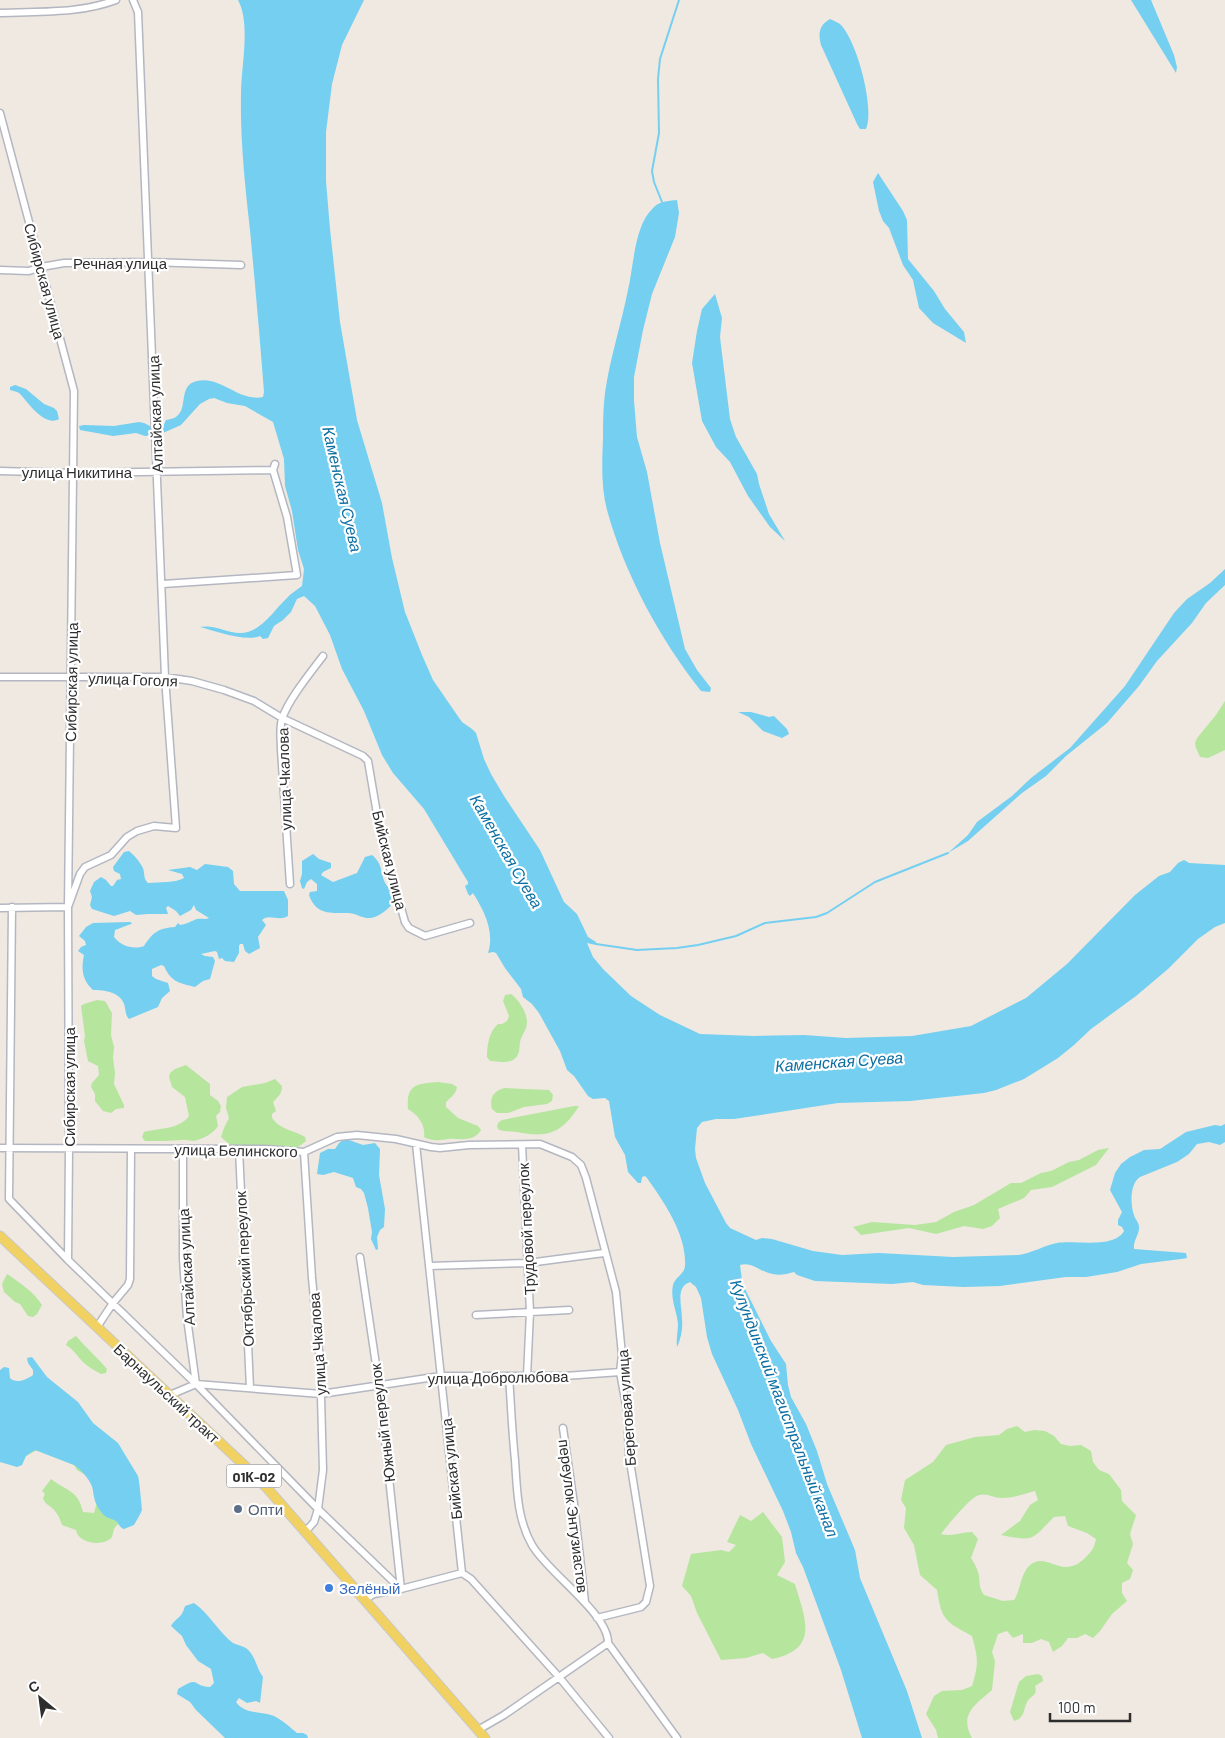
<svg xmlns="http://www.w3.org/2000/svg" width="1225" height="1738" font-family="Barlow,sans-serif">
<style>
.green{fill:#b6e59e;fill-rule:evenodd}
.water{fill:#75cff0}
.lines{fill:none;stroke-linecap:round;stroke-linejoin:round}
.stream{stroke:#75cff0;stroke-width:2}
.minor-casing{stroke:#b4b7c1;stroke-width:9}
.major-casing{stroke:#c9c9c9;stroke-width:11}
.minor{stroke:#fff;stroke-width:6}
.major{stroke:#f2d163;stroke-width:9}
.service-dot{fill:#5c6f8a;stroke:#fff;stroke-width:2}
.shop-dot{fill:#3f7fe0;stroke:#fff;stroke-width:2}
.labels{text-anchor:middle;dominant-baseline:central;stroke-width:4.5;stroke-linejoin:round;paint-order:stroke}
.shield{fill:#fff;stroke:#6d6d6d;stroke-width:1}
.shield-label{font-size:14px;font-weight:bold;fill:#2e2e2e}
.street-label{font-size:15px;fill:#2e2e2e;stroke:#fff}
.service-label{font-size:15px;fill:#4e5e75;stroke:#fff;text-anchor:start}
.shop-label{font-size:15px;fill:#366cbe;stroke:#fff;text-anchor:start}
.water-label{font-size:16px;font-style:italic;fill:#0d6fa3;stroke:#fff}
</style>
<rect width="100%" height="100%" fill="#efe9e1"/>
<!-- green -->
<path class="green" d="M1225,701v49l-17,8 -8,-1 -4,-9 -1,-5 2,-5 19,-23z
M511,994c9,7 19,22 15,34 -2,5 -5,9 -6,14 -1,7 0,14 -7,18 -7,4 -15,1 -23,1l-3,-4c0,-12 2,-25 11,-33h4l5,-3 2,-5 -6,-15 2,-6z
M97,1000l8,1 7,12 -1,22 3,12 -1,11 2,15 -1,11 10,21v3l-8,1 -5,4 -8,-2 -8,-10v-7l-4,-7 1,-4 7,-8 -1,-9 -10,-5 -4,-20 1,-5 -4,-30 3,-2z
M186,1065l24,19v11l8,6 3,5 -1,6 -4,4 2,10c-4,7 -15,13 -24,15 -4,0 -8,-2 -12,-1 -12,1 -24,1 -37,1l-3,-4 2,-5c15,-4 35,-2 45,-16l-4,-19 -13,-10 -3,-10 1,-4 5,-4z
M275,1079l7,7c0,8 -4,11 -9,16l3,9 -4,3v4c10,13 20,11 33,19l1,4 -8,6h-6l-24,-2h-20l-10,2 -9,-3 -8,-7 3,-9 5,-10 -3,-10 1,-11 15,-10 23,-4z
M438,1082l14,2 5,3c-1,7 -6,10 -11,15v5l12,11 20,8 3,4c-8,13 -21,8 -33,9 -9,1 -15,3 -24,-2 2,-12 -6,-22 -16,-28 -2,-26 10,-25 30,-27z
M505,1088l44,2 4,5 -1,6 -5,3 -23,3 -16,6h-11l-5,-4c-3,-11 2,-19 13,-21z
M574,1106h5c-15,24 -28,32 -57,27 -8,-2 -15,-1 -23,-3l-2,-3 1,-4 4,-3z
M1109,1148l-13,17 -44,22 -21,3 -7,8 -26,11 2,9 -8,8 -9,3 -19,-3 -28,8 -27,-6 -48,7 -8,-8 19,-5 43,3 21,-3 18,-10 20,-7 37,-22h10l20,-10 10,-2 18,-9 10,-2 19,-10z
M7,1274c12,8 27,18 35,31l-5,9 -4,3 -5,-1 -8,-12 -5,-2 -11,-10 -2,-8z
M76,1336c10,12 21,21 31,33l-1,4 -5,1c-6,-3 -12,-7 -17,-11 -6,-6 -11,-14 -18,-18l2,-4z
M29,1405l96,113c-3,3 -9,7 -11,11 0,1 -2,7 -2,8 -8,10 -34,7 -36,-7l-14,-5c-2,-6 -4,-11 -8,-15 -4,-5 -9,-5 -11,-12l2,-4 -3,-3 9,-12c17,13 27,11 32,33l11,1 4,-14 -9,-22 -12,-7 -3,-5 -35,-14h-4l-9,5 -26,-50z
M1017,1426l8,6 9,-2 11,1 9,5 7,8 9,2 11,-1 10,6 2,11 6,8 10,4 12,16 1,11 14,14 -6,19 3,10 -6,19 6,7 -3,9 -8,4v10l5,8 -15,13 -12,17 -7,7 -8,-4 -8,4h-9l-6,8 -9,6 -4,-10 -8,-3 -9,4h-9v-9l-10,4 -6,-7 -9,3 -6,18 3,9 -3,29c-17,15 -33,24 -20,48h-34l-2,-8 -10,-16 8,-18 8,-5 20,-1 10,-4c7,-22 6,-28 0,-50 -27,-15 -30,-15 -35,-46l-17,-15 -6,-30 -10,-17 2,-20 -5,-8 4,-20 28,-18 13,-17 29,-8 24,-2 8,-6zM1035,1491l3,9 -8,5 -10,16 -19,14c34,7 30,5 53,-18l11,-1 3,10 19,7 9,6c-2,10 -5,13 -12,20 -23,21 -37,-8 -54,6 -10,9 -9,25 -16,35l-11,1 -19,-6c-5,-7 -4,-10 -5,-19 -1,-7 -5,-13 -8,-18l7,-19 -6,-7c-11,0 -20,5 -31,2 5,-7 27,-33 34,-37 10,-6 17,1 26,1 12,0 23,-4 34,-7z
M763,1512l19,25 3,25 -8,13 18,9c10,35 25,65 -23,75l-9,-6 -17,5 -25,2 -24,-47 -6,-17 -9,-10 9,-32 30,-4 8,2 7,-7 -9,-3 13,-27 11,6z
M1038,1674l4,2 1,5 -8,5c3,10 -4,9 -8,16 -4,8 -2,16 -13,19l-4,-9 9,-30 7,-6z"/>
<!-- water -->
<path class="water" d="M238,0h126l-22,45 -10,39 -6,48v49l4,48 10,93 17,98 25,83 10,55 13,54 17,43 11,25 22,32 7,10 10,7 4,4 8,26 7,15 13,22 36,54 24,52 13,12 11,23 8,5v3l-9,-2 6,14 10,12 28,27 29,19 40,19 53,2 51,-1 42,3 66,-2 59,-10 55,-28 41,-34 68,-69 24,-19 11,-4 8,-9 6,-3 5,3 36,2v58l-10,4 -17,12 -30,30 -32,27 -45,33 -17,16 -16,13 -34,21 -28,11 -12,3 -74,8 -72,2 -104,16h-18l-14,3 -5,6 -2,21 1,9 9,25 21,40 4,5 26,12 6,-2 10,1 41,12 29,4 37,-2 74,4 66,-2c13,-2 24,-9 38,-12 18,-3 57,6 67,-12l-2,-4 -4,-2v-5l4,-8 -12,-22 5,-17 6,-9 9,-7 14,-7 16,-1 26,-17 29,-7 6,1 4,-2v18l-5,3 -11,-3 -12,2 -8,10 -12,8 -37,15c-10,6 -10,27 -6,38 1,4 4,6 5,11 1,8 -6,14 -5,23l52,4 1,5 -6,1 -40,5 -24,8 -31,5h-20l-66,9 -36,1 -41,-2 -10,-3 -21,2 -77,-3 -18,-6 -3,-3c-10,3 -18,4 -28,0 -9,-3 -15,-10 -26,-7l2,15 4,11 25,50 15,23 2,21 3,12 15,27 11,27 10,33 28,66 5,28 47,113 15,47h-60l-21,-68 -38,-103 -7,-14 -5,-21 -8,-21 -32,-67 -13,-34 -26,-56 -5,-17 -6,-39 -5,-11 -6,-5c-15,5 -8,24 -8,37 1,9 -1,20 -5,28 -1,-8 1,-15 1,-23 -1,-13 -8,-25 -5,-39 2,-8 11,-10 12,-19 2,-31 -21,-64 -38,-88l-2,-2 -3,1 -1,6h-3l-10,-11 -3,-17 -10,-18 -6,-36 -4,-3 -12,1 -5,-3 -14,-20 -7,-6 -7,-19 -21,-38 -7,-9 -9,-7 -2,-8 -16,-21 -9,-15 -3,-1 -5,1c7,-22 -4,-42 -15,-60l-3,3 -2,-2 -3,-8 3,-2v-2l-44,-73 -31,-36 -11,-18 -18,-44 -22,-42 -12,-34 -15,-29 -11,-10 -7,3 -6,13 -8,8 -9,6 -6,12 -5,1 -3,-3c-15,6 -45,-5 -60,-9 15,-3 28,7 42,6 19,-1 32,-23 45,-35 4,-5 10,-8 15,-12l2,-17 -6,-19 -6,-39 -7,-25 -1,-27 -11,-37 -28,-16 -18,-3 -13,-5 -5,1 -9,5 -19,21 -18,8 -18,3 -9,-3 -23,3 -33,-6 -1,-4 5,-1 30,1 25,-4 5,1 14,7 4,-1 4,-9c4,-1 8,-1 11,-4 11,-8 1,-31 20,-35 25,-5 41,21 66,16l1,-5c-4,-54 -9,-108 -14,-162 -5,-45 -10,-91 -9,-136 0,-27 10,-70 -3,-94z
M1131,0h20l23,55 3,12 -1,6z
M830,19c4,2 7,3 10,5 17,16 35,85 26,105h-6l-3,-5 -36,-79c-3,-11 -2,-20 9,-26z
M878,173l25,38 4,9 1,39 26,32 11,18 19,23 2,11 -33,-20 -14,-15 -6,-28 -10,-15 -14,-37 -6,-7 -4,-10 -6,-29z
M677,200l2,13 -4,24 -23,57 -9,36 -9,47v24l3,36 10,35 13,71 25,106 12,21 14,18 -1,4 -9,-1c-41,-52 -76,-116 -94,-181 -6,-23 -5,-47 -4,-71 0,-15 0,-30 2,-46 5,-35 16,-68 23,-103 6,-25 6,-64 25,-82 6,-7 15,-7 24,-8z
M715,294l7,24 -2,19 10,82 6,18 21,37 2,10 10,30 16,27 -15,-14 -22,-31 -18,-34 -14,-15 -14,-26 -10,-58 5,-32 5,-22z
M15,385l11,4 18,15 10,4 3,3 2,8c-14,8 -30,-15 -38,-24 -2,-3 -7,-4 -11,-5v-3z
M1225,569v16l-19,18 -14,20 -35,38 -18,25 -32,37 -41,33 -20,20 -24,17 -54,48 -20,12 20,-18 9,-13 35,-26 19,-18 39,-30 55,-62 49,-73 13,-14 23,-16z
M738,712h13l18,5 5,-1 13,13 2,5 -7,4 -19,-7 -14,-14z
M129,851c5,4 11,11 14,17 2,6 0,10 5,15 11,-1 28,0 36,-5l-2,-4 -14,-4 22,-3 7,3 8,-6 23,3 5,4 1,13 6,7h44l4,9v16c-9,6 -19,-3 -26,4l4,5 -8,12 2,11 -11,6 -4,-3 -2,-7h-3l-1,2v7l-5,9 -9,-1 -3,-3 -3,1 -2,-7 -2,-1 -14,3 4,2 8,1 2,4 -5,18 -7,2 -8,6c-16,-4 -24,-5 -31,-21l-3,-1 -9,4v7l4,3 12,4 2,8 -8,7 -4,9 -29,12c-4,-4 -3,-9 -5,-15 -4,-12 -20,-14 -31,-14 -11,-10 -12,-21 -9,-35l-6,-4 3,-4 5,-2 -1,-4 -6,-5 7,-9 7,-4 37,-1 2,1 -1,1 -16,6 -1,7c7,9 19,13 30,9 9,-14 15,-18 31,-19l3,-4 2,2c7,-1 11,-4 17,-6 5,-1 7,1 12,-1l-13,-8 -2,-5 -3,5 -11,6 -4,-5 -8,-5 -2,2 2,6h-20l-12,1 -6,-4 -16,5 -22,-7 -2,-4 2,-8 -2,-6 4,-9 7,-5 5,3 5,6h2l4,-6 4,-1 -1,-5 -6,-3 -1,-4 11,-15z
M313,854l6,5 12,4v5l-8,4 -2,3 12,7 24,-9 8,-16 7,-2c13,11 7,21 16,32 3,5 7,7 9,13 -8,7 -15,16 -26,18 -9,1 -15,-5 -23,-5 -18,0 -32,2 -39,-18l1,-3 7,-1v-7l-6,-5 -4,3 -3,7 -2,-1 -2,-7 2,-7v-13z
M343,1140h6l14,5 12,-2 5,6 -1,26 6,34 -1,18 -4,3 -3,7 1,12 -2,1 -5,-11 1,-7 -4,-24 -4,-15 -3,-4 -5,-2 -3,-9 -19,-6 -11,3 -6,-1 3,-21 8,-4h7l4,-6z
M32,1357l15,20 31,25 15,21 25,20 20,33c1,2 4,32 4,34 -2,5 -6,11 -8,15l-10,4c-5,-2 -4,-4 -8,-8 -5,-3 -11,-3 -14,-8 -6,-7 -8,-14 -9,-22 0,-8 -12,-22 -19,-26l-39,-15 -9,6 -4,9 -5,2 -17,-5v-92l4,-3 5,1 1,10c6,6 16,2 23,-3v-5l-5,-7 -1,-5z
M194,1603c15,10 26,31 39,40 6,3 13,3 17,9 6,7 7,17 13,25l-3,26 -4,-2 -9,2 -8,-5 -3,4c9,13 26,9 38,14 8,4 16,11 23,17h6l4,2 1,3h-83l-29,-28 -6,-8 -13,-8 1,-5c23,-14 13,-3 32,-2l4,-4 -3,-14 -13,-8 -12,-16 -4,-9 -11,-10c6,-10 10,-6 14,-20z"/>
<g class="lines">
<!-- stream -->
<path class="stream" d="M662,202l-8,-20 -2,-11 7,-38 -1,-54 2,-20 19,-59
M596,944l41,6 40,-2 21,-3 38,-9 29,-13 51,-6 11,-4 48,-31 73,-29"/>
<!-- minor casing -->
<g class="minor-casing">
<path id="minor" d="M0,13c39,-2 79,1 116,-13
M0,113l74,278 -6,516 1,241 -1,112
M0,270l29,1 12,-4 23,-4 85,-1 92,3
M0,471l73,2 200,-3
M163,584l134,-9 -10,-58 -14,-47 2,-6
M0,677h165l27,4 32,9 30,11 28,17 81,38 5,5 13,76 24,85 4,6 16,8 45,-13
M290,884l-9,-134c0,-10 -2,-22 1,-31 6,-19 29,-47 41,-63
M12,907l-3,292 59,61 128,124 122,125 83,80
M0,908l68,-1 12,-33 5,-7 26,-12 16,-18 10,-6 17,-5 22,2 -11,-151 -27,-665 -5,-12
M416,1144l46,429 9,6 88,98 50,61
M522,1145l8,167 -3,64
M0,1148l265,1 39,3 33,-15 20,-2 39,4 35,8 9,1 29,-3 71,-1 32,13 9,8 5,13 30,114 6,63 -2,17 7,39 2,44 21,131 -4,16 -5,5 -44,11
M183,1149v110l4,59 9,66
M239,1149l11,239
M304,1152l8,126 8,83 3,109 -5,39 -4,13 -9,10
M360,1257l19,128 22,204
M429,1266l99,-3 76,-10
M476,1315l93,-5
M97,1327l16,-24 15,-18 2,-6 1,-130
M509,1376c2,28 3,56 6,84 2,29 2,59 17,85 15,27 77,69 76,98l69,95
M170,1395l26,-11 125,10 120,-18h124l55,-4
M563,1428l11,76 11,98
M364,1600l10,-6 27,-5 61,-16
M478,1730l26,-15 104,-72"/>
</g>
<!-- major casing -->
<g class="major-casing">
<path id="major" d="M0,1236l244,229 23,23 218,250"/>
</g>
<!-- minor -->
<use href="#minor" class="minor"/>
<!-- major -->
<use href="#major" class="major"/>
</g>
<!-- markers -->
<circle class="service-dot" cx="238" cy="1509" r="5"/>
<circle class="shop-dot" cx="329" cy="1588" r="5"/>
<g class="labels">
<!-- shield labels -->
<rect class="shield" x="226.5" y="1464.5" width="55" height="23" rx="4"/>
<g class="shield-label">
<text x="254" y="1476">01К-02</text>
</g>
<!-- street labels -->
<g class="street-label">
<text x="120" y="263">Речная улица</text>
<text transform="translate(45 281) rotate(75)">Сибирская улица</text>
<text transform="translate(155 414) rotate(-92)">Алтайская улица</text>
<text x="77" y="472">улица Никитина</text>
<text transform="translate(133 679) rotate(2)">улица Гоголя</text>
<text transform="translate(71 682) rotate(-89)">Сибирская улица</text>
<text transform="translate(284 779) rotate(-92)">улица Чкалова</text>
<text transform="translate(390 860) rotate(76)">Бийская улица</text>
<text transform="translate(69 1087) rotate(-90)">Сибирская улица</text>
<text transform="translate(236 1150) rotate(1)">улица Белинского</text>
<text transform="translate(526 1229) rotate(-93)">Трудовой переулок</text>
<text transform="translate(186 1267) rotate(-93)">Алтайская улица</text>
<text transform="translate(244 1269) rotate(-93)">Октябрьский переулок</text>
<text transform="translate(317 1344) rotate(-94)">улица Чкалова</text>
<text transform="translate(498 1377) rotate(-1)">улица Добролюбова</text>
<text transform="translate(167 1393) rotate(43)">Барнаульский тракт</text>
<text transform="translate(626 1408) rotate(-94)">Береговая улица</text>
<text transform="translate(382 1423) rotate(-97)">Южный переулок</text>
<text transform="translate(451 1469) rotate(-96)">Бийская улица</text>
<text transform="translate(574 1516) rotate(83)">переулок Энтузиастов</text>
</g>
<!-- service labels -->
<g class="service-label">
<text x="248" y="1509">Опти</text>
</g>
<!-- shop labels -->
<g class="shop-label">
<text x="339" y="1588">Зелёный</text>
</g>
<!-- water labels -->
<g class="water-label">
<text transform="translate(343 489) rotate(77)">Каменская Суева</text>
<text transform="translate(507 851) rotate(60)">Каменская Суева</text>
<text transform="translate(839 1061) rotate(-4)">Каменская Суева</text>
<text transform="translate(785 1408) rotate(69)">Кулундинский магистральный канал</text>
</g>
</g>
<!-- north arrow -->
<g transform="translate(40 1698) rotate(331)" stroke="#ffffff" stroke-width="4" paint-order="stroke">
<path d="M0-4L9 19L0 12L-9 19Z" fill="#2e2e2e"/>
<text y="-8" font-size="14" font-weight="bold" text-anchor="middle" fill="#2e2e2e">С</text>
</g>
<!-- scale -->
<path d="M1050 1713v8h80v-8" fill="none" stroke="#2e2e2e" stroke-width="2.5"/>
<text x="1058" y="1713" font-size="15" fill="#2e2e2e" stroke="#ffffff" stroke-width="4" paint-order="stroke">100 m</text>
</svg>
